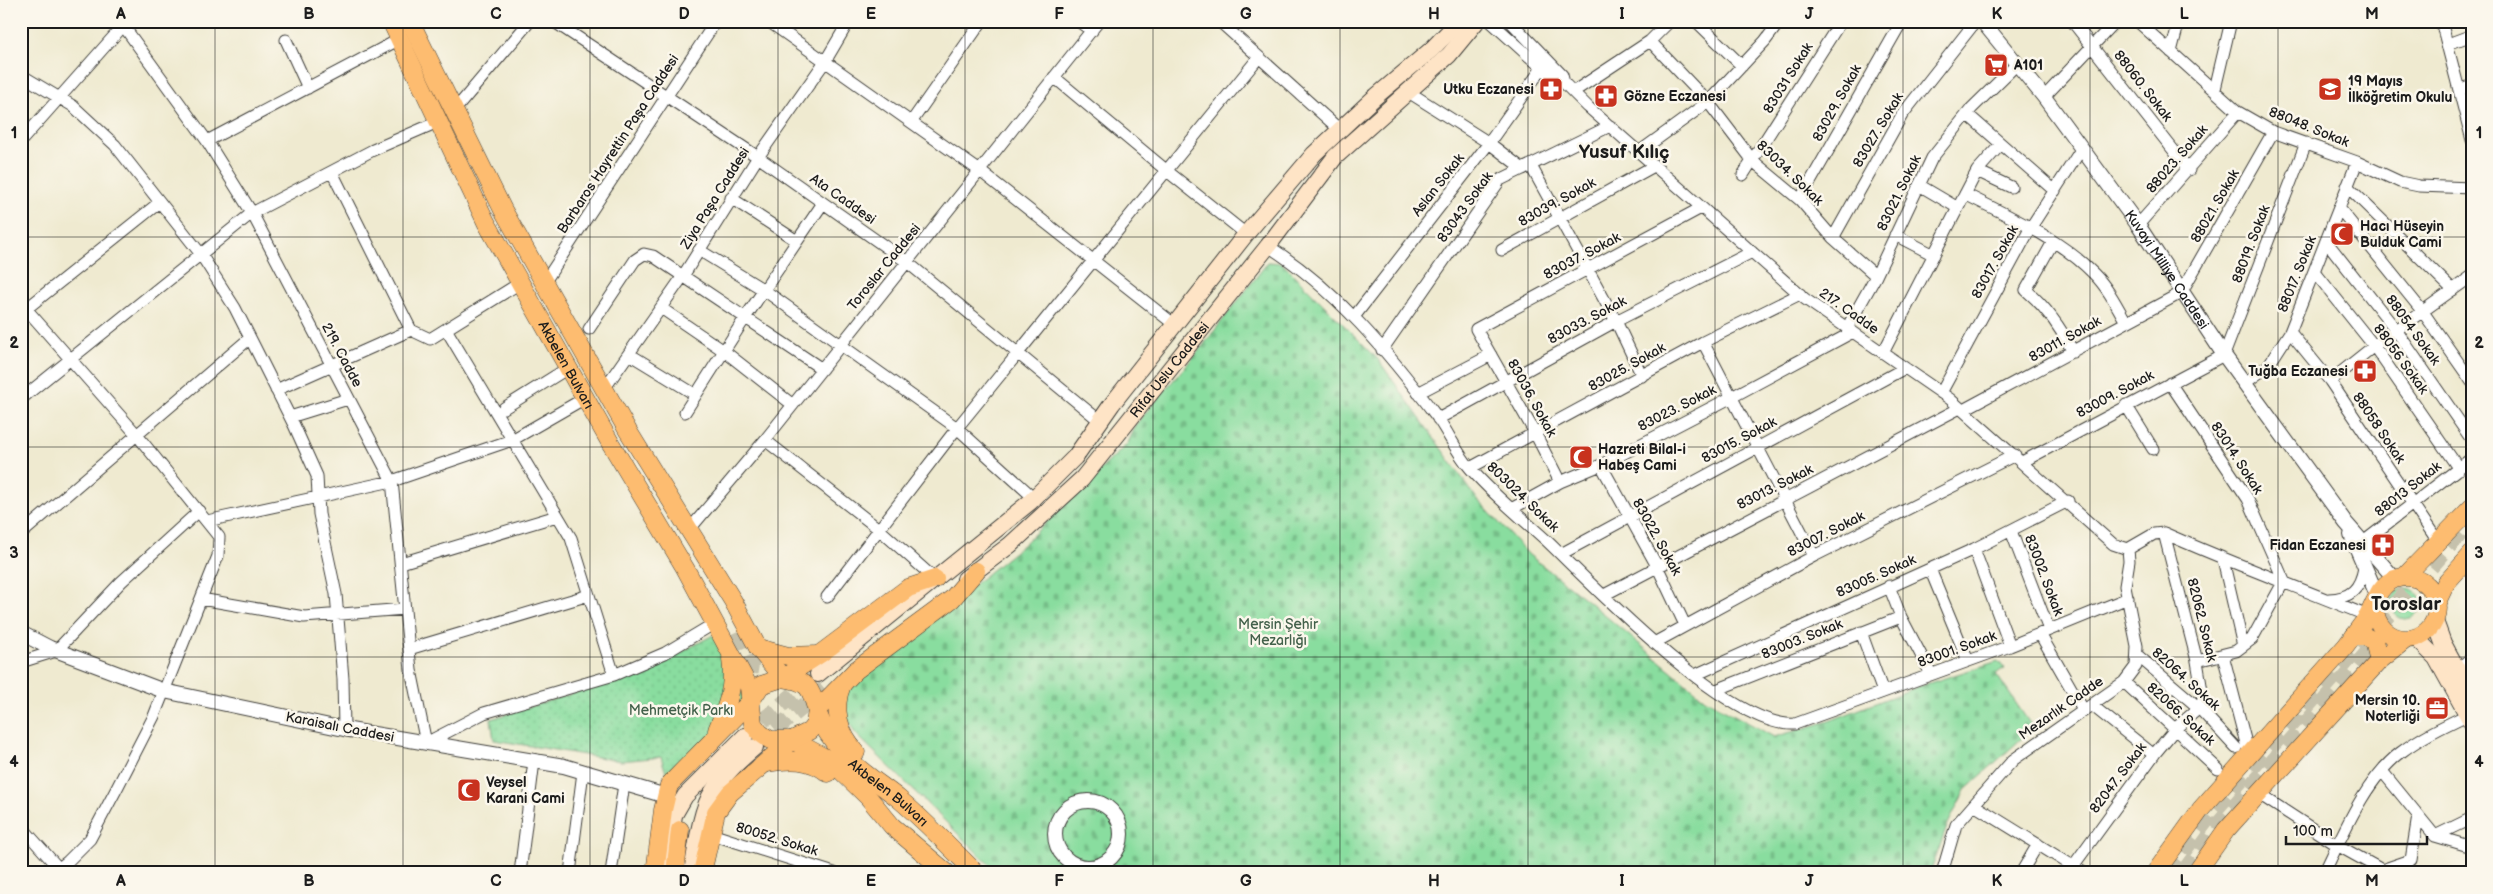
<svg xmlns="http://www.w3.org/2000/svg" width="2493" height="894" font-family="'Balsamiq Sans',sans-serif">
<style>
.grass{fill:#89dd9f;stroke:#527c5e}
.cemetery{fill:url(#cemetery-stones);stroke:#527c5e}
.park{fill:url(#park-dots);stroke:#527c5e}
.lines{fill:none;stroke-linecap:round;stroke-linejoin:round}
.secondary-tunnel{stroke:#c5c1ac;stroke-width:16;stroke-dasharray:16 8;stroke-linecap:butt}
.primary-tunnel{stroke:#c5c1ac;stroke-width:18;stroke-dasharray:18 9;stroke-linecap:butt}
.minor-casing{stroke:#3c3b37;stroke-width:13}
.tertiary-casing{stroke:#3c3b37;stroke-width:16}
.secondary-casing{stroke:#3c3b37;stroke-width:18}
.primary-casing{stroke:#3c3b37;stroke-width:19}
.minor{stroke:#fff;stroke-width:11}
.tertiary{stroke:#fff;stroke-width:14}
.secondary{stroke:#fee4c6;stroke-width:16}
.primary{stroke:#fdbc70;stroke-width:18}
.grid{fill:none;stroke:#1c1c1c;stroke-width:1;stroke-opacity:0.55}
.labels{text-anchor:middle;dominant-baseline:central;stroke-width:5;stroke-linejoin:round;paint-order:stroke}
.poi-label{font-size:14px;font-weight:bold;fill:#1c1c1c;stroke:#fbf7ec;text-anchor:start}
.street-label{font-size:14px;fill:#1c1c1c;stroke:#fbf7ec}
.park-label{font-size:14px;fill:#42604a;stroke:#fbf7ec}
.district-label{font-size:19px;font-weight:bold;fill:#1c1c1c;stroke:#fbf7ec}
.neatline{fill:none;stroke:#1c1c1c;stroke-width:2}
.grid-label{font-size:16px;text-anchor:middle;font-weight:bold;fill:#1c1c1c}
</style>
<defs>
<pattern id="cemetery-stones" width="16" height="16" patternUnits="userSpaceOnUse" patternTransform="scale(1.25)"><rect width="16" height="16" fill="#89dd9f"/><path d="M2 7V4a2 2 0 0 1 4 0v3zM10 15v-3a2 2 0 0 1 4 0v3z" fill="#76bd88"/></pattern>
<pattern id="park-dots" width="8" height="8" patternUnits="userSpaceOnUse" patternTransform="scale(1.25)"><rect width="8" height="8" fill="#89dd9f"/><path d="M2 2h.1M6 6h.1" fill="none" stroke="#76bd88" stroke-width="1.8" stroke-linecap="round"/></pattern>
</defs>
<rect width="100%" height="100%" fill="#fbf7ec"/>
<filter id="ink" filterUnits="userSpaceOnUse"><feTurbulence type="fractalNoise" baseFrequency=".02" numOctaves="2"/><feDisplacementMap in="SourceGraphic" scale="10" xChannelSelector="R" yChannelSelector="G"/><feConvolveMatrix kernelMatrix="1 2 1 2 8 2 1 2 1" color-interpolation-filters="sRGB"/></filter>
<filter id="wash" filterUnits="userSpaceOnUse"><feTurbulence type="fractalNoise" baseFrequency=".0096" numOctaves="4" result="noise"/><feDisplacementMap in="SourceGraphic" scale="20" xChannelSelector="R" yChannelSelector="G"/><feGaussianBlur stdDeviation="1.12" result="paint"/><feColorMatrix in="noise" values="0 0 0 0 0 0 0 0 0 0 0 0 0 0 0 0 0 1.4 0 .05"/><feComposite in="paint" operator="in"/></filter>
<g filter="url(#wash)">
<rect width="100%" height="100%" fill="#efead0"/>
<!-- grass -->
<path class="grass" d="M2391 604a15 15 0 1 1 30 0a15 15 0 1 1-30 0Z"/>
<!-- cemetery -->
<path class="cemetery" d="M1268,262l14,1 95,95 100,141 52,56 60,47 116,97 69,38 55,-16 88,-34 81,-26 6,7 -8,6 37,54 -68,62 -17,34 -18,49h-932l-143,-140 -15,-28 4,-15 180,-146 104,-101 9,-20 64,-75z"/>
<!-- park -->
<path class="park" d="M713,635l31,46v22l-75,80 -8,-26 -40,4 -127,-21 -3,-21 141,-44 30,-12z"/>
</g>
<g filter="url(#ink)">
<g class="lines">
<!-- secondary-tunnel -->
<path class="secondary-tunnel" d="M745,736l69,-59
M757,745l72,-60"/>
<!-- primary-tunnel -->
<path class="primary-tunnel" d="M738,631l13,28 -6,34
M2166,873l44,-59 262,-295
M2184,873l35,-48 151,-174"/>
<!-- minor casing -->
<g class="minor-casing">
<path id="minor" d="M120,21l87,120 45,72 140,268 19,189 15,73 58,-30 130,-38 -43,-137 -125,-209
M553,21l205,136 149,105 193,159
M768,21l212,150 195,154
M1078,21l14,10
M1219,21l121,109
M1490,21l52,47 15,13 7,2 24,24 217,192 145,100 163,145 15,5
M1510,21l52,54 2,8
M1696,21l46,45
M2072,21l117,149
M2137,21l101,91 35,20 84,30 43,20 19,4 53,2
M2441,21l31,119
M286,40l22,48
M1650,41l58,61 45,59 47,39 33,38 43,38
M2448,44l24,-9
M2171,52l8,-31
M21,75l52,31 42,39 85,108 35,55 59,117 23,51 2,38 17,80 7,85 1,50
M1054,77l113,94 79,63
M2215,89l16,-68
M2459,90l13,-5
M1407,91l82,52 34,26
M1573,92l77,-51 20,-20
M2044,97l72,-76
M454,111l76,-90
M1967,114l88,77
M912,121l70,-100
M21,141l102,-115
M207,141l193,-102
M1639,152l69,-50 57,-61 15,-20
M1531,166l85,155 26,55
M1977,171l24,-27
M332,172l79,158
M1743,175l98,-154
M1919,185l39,23
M2347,186l106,104
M1965,194c45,23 94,44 129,80 14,14 23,32 32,48
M731,198l66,43
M1800,200l102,-179
M2339,208l84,104 49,70
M2138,225l100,-113
M1895,235l39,20
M1833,238l69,-123 74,-94
M2326,241l70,89 76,110
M2053,242l-27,48c21,18 35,38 47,62
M1268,246c68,43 121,107 169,171 12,17 20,36 33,51 22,26 52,50 77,73 48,46 183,188 248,183l215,-78 118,-48
M699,250l65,40 193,138 77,70
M1502,250l152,-84
M2314,271l60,75 85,123
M544,283l172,-262
M21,303l116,132 82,102 -1,19 -64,160 -37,72 -27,51 -22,22 -15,12
M661,308l63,43 69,54
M21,313l139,-111
M1354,317l135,-174 53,-75
M1847,328l29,-52 56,-118 40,-50 45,-44
M589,329l46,-69 9,-6 9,2 169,113
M2290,332l40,49 109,162
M1703,342l111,214
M1382,350l118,-170 110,-54
M1883,353l94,-182 34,16
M629,354l67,41
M2330,381l44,-35 98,-70
M2170,383l78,116 36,82 -32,58 -16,12 -39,10
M2245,383l23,-17 22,-34 67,-170
M604,389l79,-113 75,-119 68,-97 23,-39
M276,390l135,-60 19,9 90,-56
M1418,393l73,-38
M1941,393l90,-166 51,-79
M21,399l231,-186 121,-63 67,-29
M2126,405l27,44
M504,408l64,-40
M1963,410l218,-117 92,-161
M685,412l60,-94 78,-115
M290,417l58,-18
M1438,419l178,-98 136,-69
M765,440l115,90 55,49
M2022,462l202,-107 82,-212
M1601,465l56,101 28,59
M1470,468l233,-126 97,-48
M1560,482l-25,-49 -59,-104 225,-121
M1513,508l47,-26 41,-17 129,-67 123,-66
M207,521l185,-40 120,-41 73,-42
M689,530l76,-90 334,-419
M2011,531l38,99
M2164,533l33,128 9,54
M21,534l229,-196
M2362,543l110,-85
M1974,549l36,97
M2128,549l26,-15 10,-1c67,30 136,55 204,83
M1561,554l344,-186
M2223,560l20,86
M401,563l156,-47
M1930,569l38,92
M1889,586l12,31 30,57
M1604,595l356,-187
M827,597l130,-169 302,-371
M201,599l103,18 101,-8
M2329,599c22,-1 31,-10 35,-31
M1861,632l22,60
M2040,634l44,77
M1654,643l160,-87 201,-101
M409,649l180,-54
M2137,655l62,53 37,40
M2223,655l26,100
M21,662l35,-11 65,-69 78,-71
M2457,669l15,-11
M614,675l51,-22 50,-30
M1695,675l279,-126 94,-48
M2124,682l94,87
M1716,690l185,-73
M2094,707l60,48
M2382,771l53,65 37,11
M2259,794l78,51 45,25
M1974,805l110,68
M2469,820l3,13
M21,826l41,46
M711,834l123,39
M2435,836l37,-18
M520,873l14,-112
M570,873l13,-101
M611,873l13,-89
M1942,873l14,-48 57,-65 111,-78 12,-16 1,-20 -12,-60 4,-25 -1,-12
M2021,873l17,-29
M2068,873l88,-121 20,-24 23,-20
M2324,873c19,-39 41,-93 76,-120 21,-16 44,-27 67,-38
M2381,873l1,-3 29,-10 7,-44"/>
</g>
<!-- tertiary casing -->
<g class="tertiary-casing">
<g id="tertiary">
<path id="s1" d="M1982,21l62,76 94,128 86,130 122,168 49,56"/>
<path d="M2351,535l26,60"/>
<path d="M21,633l29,15 114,43 180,38 220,37 102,30"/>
<circle cx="1088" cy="834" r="33"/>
</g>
</g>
<!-- secondary casing -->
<g class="secondary-casing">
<g id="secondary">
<path id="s2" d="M965,579l45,-34 72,-66 186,-233 67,-89 114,-102 28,-34"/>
<path d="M2435,621l8,22 29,54"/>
<path d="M2416,638l20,20 36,65"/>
<path d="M818,674l212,-172 45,-45 37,-53 134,-170 68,-80 60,-56 58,-49 27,-28"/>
<path d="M666,873l8,-58 11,-19 60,-60"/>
<path d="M692,873c4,-23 8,-63 21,-82 11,-17 27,-31 42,-44"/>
</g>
</g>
<!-- primary casing -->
<g class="primary-casing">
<g id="primary">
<path id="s3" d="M391,21l95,201 125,222 74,124 64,119 4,37 7,9 10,7h22l39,21 37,36 24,29 55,47"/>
<path id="s4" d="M410,21l93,189 125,221 105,170 25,47 25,30c27,4 27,10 34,33 5,15 15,30 26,42 15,18 38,31 56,46 27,23 52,49 77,74"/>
<circle cx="2406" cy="608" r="31"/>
<path d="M2404,577l68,-70"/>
<path d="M2437,602l9,-19 26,-29"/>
<path d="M2353,636h11l10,5 5,20"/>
<path d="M758,648l30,8 29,-1"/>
<path d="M842,685c-10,23 -3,49 14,67"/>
<path d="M717,730c10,-23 18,-44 14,-71"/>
<path d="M768,763c22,-4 41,-5 60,10"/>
<path d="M655,873l8,-63 6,-25 81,-83 11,-17 22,-7 37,-24 88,-66 27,-9"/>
<path d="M675,873l5,-43"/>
<path d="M702,873l14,-61 14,-19 62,-53 18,-9 5,-7 2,-14 39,-40 96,-71 24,-28"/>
<path d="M2155,873l46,-64 145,-163 22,-30 7,-15"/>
<path d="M2196,873l30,-43 153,-169 26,-21"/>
</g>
</g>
<!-- minor -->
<use href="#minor" class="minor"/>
<!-- tertiary -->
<use href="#tertiary" class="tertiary"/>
<!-- secondary -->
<use href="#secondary" class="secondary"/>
<!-- primary -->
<use href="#primary" class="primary"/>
</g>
</g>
<!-- grid -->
<path class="grid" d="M215,21v852M403,21v852M590,21v852M778,21v852M965,21v852M1153,21v852M1340,21v852M1528,21v852M1715,21v852M1903,21v852M2090,21v852M2278,21v852M21,237h2451M21,447h2451M21,657h2451"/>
<!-- icons -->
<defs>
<g id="supermarket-square" transform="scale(1.25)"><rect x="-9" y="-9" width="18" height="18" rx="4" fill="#c8321e" stroke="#fbf7ec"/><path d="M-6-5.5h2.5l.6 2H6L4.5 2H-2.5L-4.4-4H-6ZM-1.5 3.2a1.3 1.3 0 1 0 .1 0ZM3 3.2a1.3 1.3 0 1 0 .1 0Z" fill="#fff"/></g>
<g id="pharmacy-square" transform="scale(1.25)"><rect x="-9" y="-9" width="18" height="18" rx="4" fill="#c8321e" stroke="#fbf7ec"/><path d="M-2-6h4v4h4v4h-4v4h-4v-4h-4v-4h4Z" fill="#fff"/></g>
<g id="school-square" transform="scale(1.25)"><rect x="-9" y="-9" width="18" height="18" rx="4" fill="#c8321e" stroke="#fbf7ec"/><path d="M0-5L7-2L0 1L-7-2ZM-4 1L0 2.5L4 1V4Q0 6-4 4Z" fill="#fff"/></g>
<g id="mosque-square" transform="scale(1.25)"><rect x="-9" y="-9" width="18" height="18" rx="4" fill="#c8321e" stroke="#fbf7ec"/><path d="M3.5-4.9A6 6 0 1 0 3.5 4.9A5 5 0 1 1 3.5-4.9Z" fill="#fff"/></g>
<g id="office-square" transform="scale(1.25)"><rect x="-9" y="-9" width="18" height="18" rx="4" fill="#c8321e" stroke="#fbf7ec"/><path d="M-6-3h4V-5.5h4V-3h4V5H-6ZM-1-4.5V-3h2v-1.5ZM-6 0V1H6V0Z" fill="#fff"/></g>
</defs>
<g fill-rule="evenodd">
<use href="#supermarket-square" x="1996" y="65"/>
<use href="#pharmacy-square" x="1551" y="89"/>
<use href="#school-square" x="2330" y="89"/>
<use href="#pharmacy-square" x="1606" y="96"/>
<use href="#mosque-square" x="2342" y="234"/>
<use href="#pharmacy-square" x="2365" y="371"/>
<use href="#mosque-square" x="1581" y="457"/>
<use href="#pharmacy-square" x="2383" y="545"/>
<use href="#office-square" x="2437" y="708"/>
<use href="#mosque-square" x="469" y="790"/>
</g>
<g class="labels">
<!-- poi labels -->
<g class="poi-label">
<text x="2014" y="65">A101</text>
<text x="2348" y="81">19 Mayıs<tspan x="2348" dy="16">İlköğretim Okulu</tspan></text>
<text x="1534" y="89" text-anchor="end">Utku Eczanesi</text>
<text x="1624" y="96">Gözne Eczanesi</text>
<text x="2360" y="226">Hacı Hüseyin<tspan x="2360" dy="16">Bulduk Cami</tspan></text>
<text x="2348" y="371" text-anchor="end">Tuğba Eczanesi</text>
<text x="1598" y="449">Hazreti Bilal-i<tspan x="1598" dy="16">Habeş Cami</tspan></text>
<text x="2366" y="545" text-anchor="end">Fidan Eczanesi</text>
<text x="2420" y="700" text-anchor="end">Mersin 10.<tspan x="2420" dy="16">Noterliği</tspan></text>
<text x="486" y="782">Veysel<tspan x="486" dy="16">Karani Cami</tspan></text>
</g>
<!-- street labels -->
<g class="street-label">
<text transform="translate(1788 78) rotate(-58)">83031 Sokak</text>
<text transform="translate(2143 86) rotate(52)">88060. Sokak</text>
<text transform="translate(1837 103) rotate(-61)">83029. Sokak</text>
<text transform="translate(2309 127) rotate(22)">88048. Sokak</text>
<text transform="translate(1878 130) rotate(-59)">83027. Sokak</text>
<text transform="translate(618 144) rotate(-57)">Barbaros Hayrettin Paşa Caddesi</text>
<text transform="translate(2177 159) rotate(-49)">88023. Sokak</text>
<text transform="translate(1790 173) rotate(44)">83034. Sokak</text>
<text transform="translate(1438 185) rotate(-52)">Aslan Sokak</text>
<text transform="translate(1899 193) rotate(-64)">83021. Sokak</text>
<text transform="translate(715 198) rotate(-58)">Ziya Paşa Caddesi</text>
<text transform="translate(843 199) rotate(35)">Ata Caddesi</text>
<text transform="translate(1557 202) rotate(-29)">83039. Sokak</text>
<text transform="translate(2215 206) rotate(-60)">88021. Sokak</text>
<text transform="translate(1465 207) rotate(-54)">83043 Sokak</text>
<text transform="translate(2251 244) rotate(-69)">88019. Sokak</text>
<text transform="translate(1582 256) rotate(-28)">83037. Sokak</text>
<text transform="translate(1995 262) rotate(-61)">83017. Sokak</text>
<text transform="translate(884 267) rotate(-51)">Toroslar Caddesi</text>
<text stroke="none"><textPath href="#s1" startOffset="310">Kuvayi Milliye Caddesi</textPath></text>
<text transform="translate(2297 274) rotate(-68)">88017. Sokak</text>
<text transform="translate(1849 311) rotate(35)">217. Cadde</text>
<text transform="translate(1587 320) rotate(-28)">83033. Sokak</text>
<text transform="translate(2413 330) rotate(54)">88054 Sokak</text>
<text transform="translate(2065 339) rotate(-29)">83011. Sokak</text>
<text transform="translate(342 355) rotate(62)">219. Cadde</text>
<text transform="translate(2401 359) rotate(54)">88056 Sokak</text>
<text stroke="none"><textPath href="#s3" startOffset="386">Akbelen Bulvarı</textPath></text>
<text transform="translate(1627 367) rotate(-29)">83025. Sokak</text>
<text stroke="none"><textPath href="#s2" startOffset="294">Rifat Uslu Caddesi</textPath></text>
<text transform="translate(2115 394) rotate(-28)">83009. Sokak</text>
<text transform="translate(1532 398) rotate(61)">83036. Sokak</text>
<text transform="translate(1677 408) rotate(-27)">83023. Sokak</text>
<text transform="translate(2379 428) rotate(56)">88058 Sokak</text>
<text transform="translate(1739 440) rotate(-28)">83015. Sokak</text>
<text transform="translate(2237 458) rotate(57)">83014. Sokak</text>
<text transform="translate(1775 487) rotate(-27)">83013. Sokak</text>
<text transform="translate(2408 489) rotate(-38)">88013 Sokak</text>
<text transform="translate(1523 497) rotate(44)">803024. Sokak</text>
<text transform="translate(1826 534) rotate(-27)">83007. Sokak</text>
<text transform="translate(1657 537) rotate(61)">83022. Sokak</text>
<text transform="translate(2044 575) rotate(69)">83002. Sokak</text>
<text transform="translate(1876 576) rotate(-24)">83005. Sokak</text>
<text transform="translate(2202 620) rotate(76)">82062. Sokak</text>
<text transform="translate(1802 639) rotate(-22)">83003. Sokak</text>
<text transform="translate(1957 649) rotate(-20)">83001. Sokak</text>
<text transform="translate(2186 679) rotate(42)">82064. Sokak</text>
<text transform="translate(2061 708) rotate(-35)">Mezarlık Cadde</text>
<text transform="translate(2181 714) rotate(42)">82066. Sokak</text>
<text transform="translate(340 727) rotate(11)">Karaisalı Caddesi</text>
<text transform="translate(2118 778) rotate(-53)">82047. Sokak</text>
<text stroke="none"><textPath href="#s4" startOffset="919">Akbelen Bulvarı</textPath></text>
<text transform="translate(777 839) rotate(17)">80052. Sokak</text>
</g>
<!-- park labels -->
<g class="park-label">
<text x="1278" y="624">Mersin Şehir<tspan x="1278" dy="16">Mezarlığı</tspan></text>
<text x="681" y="710">Mehmetçik Parkı</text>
</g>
<!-- district labels -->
<g class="district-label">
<text x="1624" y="152">Yusuf Kılıç</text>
<text x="2406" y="604">Toroslar</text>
</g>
</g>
<!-- margin -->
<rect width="2493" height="894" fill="none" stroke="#fbf7ec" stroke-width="55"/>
<!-- scale -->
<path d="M2286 836v8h141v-8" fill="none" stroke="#1c1c1c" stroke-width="2.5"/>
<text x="2293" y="836" font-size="15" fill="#1c1c1c" stroke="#fbf7ec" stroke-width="4" paint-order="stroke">100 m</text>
<rect x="28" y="28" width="2438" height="838" class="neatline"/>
<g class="grid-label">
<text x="121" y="19">A</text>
<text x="309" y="19">B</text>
<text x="496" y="19">C</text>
<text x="684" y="19">D</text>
<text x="871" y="19">E</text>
<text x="1059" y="19">F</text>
<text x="1246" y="19">G</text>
<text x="1434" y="19">H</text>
<text x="1622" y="19">I</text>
<text x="1809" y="19">J</text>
<text x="1997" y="19">K</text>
<text x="2184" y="19">L</text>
<text x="2372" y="19">M</text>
<text x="14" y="138">1</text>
<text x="2479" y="138">1</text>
<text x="14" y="348">2</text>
<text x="2479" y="348">2</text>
<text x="14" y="558">3</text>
<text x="2479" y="558">3</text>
<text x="14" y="767">4</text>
<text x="2479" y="767">4</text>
<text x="121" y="886">A</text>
<text x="309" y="886">B</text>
<text x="496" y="886">C</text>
<text x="684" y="886">D</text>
<text x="871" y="886">E</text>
<text x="1059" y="886">F</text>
<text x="1246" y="886">G</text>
<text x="1434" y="886">H</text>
<text x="1622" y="886">I</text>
<text x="1809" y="886">J</text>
<text x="1997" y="886">K</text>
<text x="2184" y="886">L</text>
<text x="2372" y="886">M</text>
</g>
</svg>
